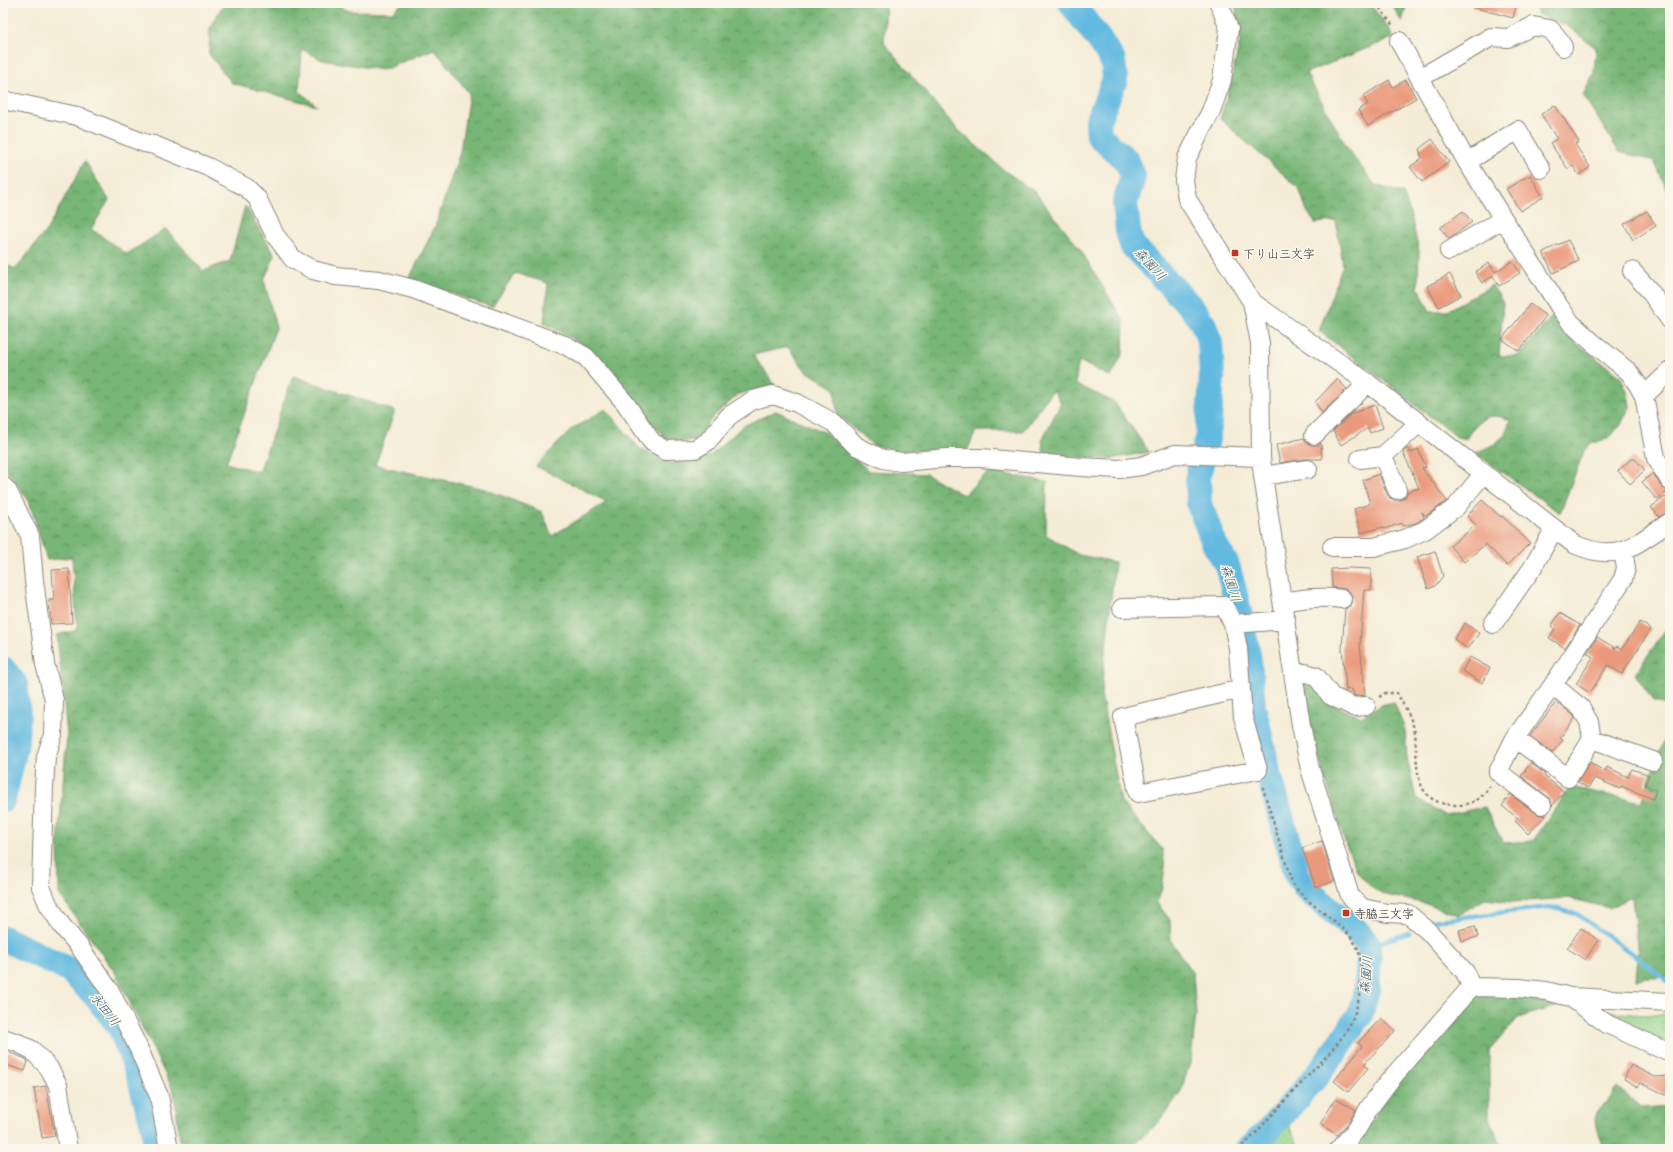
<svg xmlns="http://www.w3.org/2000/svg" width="1673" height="1152" font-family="Delius,'Klee One',sans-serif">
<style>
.grass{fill:url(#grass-dots);stroke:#597854}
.forest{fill:url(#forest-crowns);stroke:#4a694a}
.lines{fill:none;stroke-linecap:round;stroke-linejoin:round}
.stream{stroke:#63bae0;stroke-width:4.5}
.river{stroke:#63bae0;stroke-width:26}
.building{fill:#ea9a7b}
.minor-casing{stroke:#888479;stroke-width:20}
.path{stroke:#888479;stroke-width:2.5;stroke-dasharray:3 3;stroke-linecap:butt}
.minor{stroke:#fff;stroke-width:18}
.poi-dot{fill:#c8321e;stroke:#fbf7ec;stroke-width:1.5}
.labels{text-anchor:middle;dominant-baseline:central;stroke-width:3;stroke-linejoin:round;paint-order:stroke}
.poi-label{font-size:12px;fill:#1c1c1c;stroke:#fbf7ec;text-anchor:start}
.water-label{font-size:13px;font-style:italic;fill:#385b6a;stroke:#fbf7ec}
</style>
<defs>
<pattern id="grass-dots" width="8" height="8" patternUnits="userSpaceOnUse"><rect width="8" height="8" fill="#96d58b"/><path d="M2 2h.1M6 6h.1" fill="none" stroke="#81b677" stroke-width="1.8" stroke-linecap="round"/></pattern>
<pattern id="forest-crowns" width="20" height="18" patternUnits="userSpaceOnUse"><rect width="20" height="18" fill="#78b677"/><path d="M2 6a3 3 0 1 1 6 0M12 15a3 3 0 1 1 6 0" fill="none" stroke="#629361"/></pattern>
</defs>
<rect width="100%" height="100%" fill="#fbf7ec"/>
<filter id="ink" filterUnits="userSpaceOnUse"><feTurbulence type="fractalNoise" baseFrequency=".025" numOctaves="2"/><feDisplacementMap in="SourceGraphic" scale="8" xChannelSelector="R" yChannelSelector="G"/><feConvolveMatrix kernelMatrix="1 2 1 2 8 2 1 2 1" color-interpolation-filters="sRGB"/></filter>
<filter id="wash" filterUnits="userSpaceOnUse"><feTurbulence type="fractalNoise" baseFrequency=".012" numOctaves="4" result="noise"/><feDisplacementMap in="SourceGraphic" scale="16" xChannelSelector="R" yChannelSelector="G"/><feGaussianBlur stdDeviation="0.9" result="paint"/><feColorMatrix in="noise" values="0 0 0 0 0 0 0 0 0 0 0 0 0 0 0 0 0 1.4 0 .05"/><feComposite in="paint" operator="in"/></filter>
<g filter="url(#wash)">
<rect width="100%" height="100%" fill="#f4ecd6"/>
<!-- grass -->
<path class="grass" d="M1606,1011l34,4 30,-1v30l-27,-9z
M1288,1124l12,25h-39z"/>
<!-- forest -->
<path class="forest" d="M227,3h106l16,8 43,1 11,-9h483l-2,40 73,86 48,42 31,22 44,56 44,73 -1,31 -12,24 -32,-16 -4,23 39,18 35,50 -40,7 -65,-4 -2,-15 19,-37 -8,-13 -30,41h-47l-8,18 -69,2 -26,-6 -36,-30 -2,-26 -30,-19 -17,-23 -35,8 22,30 -36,9 -26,23 -18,23 -19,2 -11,-6 -16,-15 -55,-70 -50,-28 4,-40 -33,-10 -23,34 -83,-28 26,-52 25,-75 9,-59 -35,-44 -51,21 -61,-10 -20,-11 -3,42 18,15 -85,-23 -23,-29 1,-27 14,-23z
M1235,3h134l20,25 4,10 -87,35 43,78 26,34 28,8 8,23 8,35 -1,37 12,23h17l45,-26 11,18 -4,53h19l34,-40 23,26 45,34 8,17 2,14 -9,17 -10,12 -8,5 -12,2 -7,8 -24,62 -85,-60 20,-9 11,-10 4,-14c-23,-10 -32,0 -44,19l-9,-2 -138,-106 24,-66 -7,-44 -21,2 -8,-12 -8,-23 -79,-69 8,-26 12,-51z
M1391,3h16l-5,19z
M1532,3h138v220l-2,-31 -14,-31 -35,-9 -36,-57 11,-22 2,-25 -30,-23 -28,-10z
M85,161l24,39 -18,29 36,25 39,-25 37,42 27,-10 15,-55 30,49 -11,25 12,48 -50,135 33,9 34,-96 102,35 -20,54 110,24 57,23 10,24 55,-34 -71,-36 36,-37 34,-20 33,39 32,15 39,-7 33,-30 33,-15 50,22 43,38 57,3 37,21 27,-24 57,11 -1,53 33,20 36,7 -14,132 20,108 41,47 3,18 -3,21 -5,15 13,17 1,21 22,33 3,41 -5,44 -10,32 -21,30 -32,28h-947l-7,-57 -58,-118 -57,-80 -1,-52 9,-107 -10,-100 20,-5 -5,-73 -25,3 -18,-59 -26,-36v-201l13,5 32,-41z
M1670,623v84l-17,-7 -18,-26z
M1303,681l13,3 13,19 32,14 20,-12 13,-3 11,28 2,28 9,40 29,17 40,-8 18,36 30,-2 37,-54 71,15 29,-77v252l-34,2 2,-23 -6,-60 -23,12 -41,-10 -56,4 -27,-3 -27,16 -35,-12 -37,-8 -14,-7 -14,-15 -12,-28 -32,-103z
M1513,993l51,11 -46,14 -29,33v68l14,30h-154l13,-11 41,-71 72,-72z
M1618,1087l23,21 29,-2v43h-66l-10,-32z"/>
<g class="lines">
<!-- stream -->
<path class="stream" d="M1431,921l119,-14 27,7 68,49 25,20
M1369,946l40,-13"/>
<!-- river -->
<path class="river" d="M1071,3l30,39 12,19 2,19 -17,40 1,16 28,25 6,15 -8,27 3,28 4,14 59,62 13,18 6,18 2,33 -4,59 -10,41 1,28 16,41 12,20 8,29 13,60 5,52 14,61 30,108 12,17 47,38 13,16 -2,44 -7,24 -23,35 -24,31 -50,56 -15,13
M3,669l12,15 3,31 -3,33 -12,51
M3,938l66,32 26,25 25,32 17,43 17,57 2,22"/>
</g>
<g id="blocks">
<!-- building -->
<path class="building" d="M1472,3h33l11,3 -3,12 -41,-11z
M1389,80l4,7 13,-7 10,18 -48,28 -10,-16 10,-6 -5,-8z
M1555,105l24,37 -4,2 15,23 -11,8 -6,-9 -5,3 -18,-26 7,-4 -16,-25z
M1432,139l17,23 -27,20 -12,-15 12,-9 -3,-9z
M1530,175l13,22 -23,14 -14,-22z
M1463,211l9,11 -23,17 -9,-11z
M1647,211l9,15 -23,14 -9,-16z
M1568,240l11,21 -26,12 -10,-21z
M1512,261l8,12 -21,13 -6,-10 -11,7 -7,-11 14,-9 6,9z
M1450,274l11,21 -22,12 -12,-21z
M1530,304l16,12 -27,35 -17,-12z
M1337,379l10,10 -25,24 -7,-11z
M1375,405l8,23 -13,5 -2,-5 -27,17 -8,-14 18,-17z
M1304,438l3,5 4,2h6l4,-2 1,16h-16l-26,4 -4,-18z
M1407,448l4,5 7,-4 8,18 -4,1 25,33 -21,15 -4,-4 2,6 -8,5 -13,3 -1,-3 -18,6 -1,-2 -22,6 -7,-24 16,-5 -7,-24 16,-6 8,20 3,4 5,2h6l5,-4 1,-4 12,-4 -16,-36z
M1633,457l12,13 -15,14 -12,-13z
M1653,473l8,13 7,5 -11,9 -15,-18z
M1665,497l5,6v8l-11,6 -8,-10z
M1482,500l19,17 1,-1 28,27 -23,23 -21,-22 -22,18 -14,-16 26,-21 -9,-9z
M1435,551l8,25 -8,10 -7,3 -11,-32z
M1349,568l22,1v21h-7l-4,54 5,51 -9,1 -2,-1 -2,-6 -6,1 -4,-41 3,-40 6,-4 1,-5v-5l-3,-4 -5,-2 -12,-2 -1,-18z
M69,569l3,54 -21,1 -2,-24h5l-2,-30z
M1560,613l20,12 -15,23 -16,-10 6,-9 -4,-3z
M1640,622l11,7 -29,45 -14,-9 -18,28 -14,-9 17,-27 -6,-4 10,-16 18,11 2,-2 5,3z
M1465,623l14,10 -11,16 -14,-10z
M1470,657l20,11 -8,15 -20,-12z
M1556,702l17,13 2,3 -15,20 3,2 -11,13 -22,-17z
M1590,762l15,10 2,-5 21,10 4,-8 17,6 -4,10 11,5 -3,9 -32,-13 -1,3 -25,-11 -7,10 -10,-6z
M1531,763l14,11 -1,2 20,16 -12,14 -1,-5 -3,-4 -27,-21z
M1510,794l26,19 4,2h6l-18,19 -13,-13 3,-3 -16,-12z
M1322,841l12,40 -18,7 -14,-40z
M1475,926l3,11 -16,4 -3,-11z
M1581,928l17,12 -13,20 -18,-12z
M1381,1018l14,13 -31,33 4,4 -20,24 -14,-11 28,-35 -4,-3z
M3,1050l23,9 2,3 -3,9 -22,-7z
M1631,1065l24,12 15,-1v21l-30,-15 -2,5 -14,-8z
M46,1086l9,50 -13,2 -8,-50z
M1336,1098l20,12 -8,13 -11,12 -17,-11z"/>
</g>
</g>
<g filter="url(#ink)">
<use href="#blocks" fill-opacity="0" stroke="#888479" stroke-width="1"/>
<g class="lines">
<!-- minor casing -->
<g class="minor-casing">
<path id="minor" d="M1219,3l10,26 -7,51 -11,31 -24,47 -3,22 3,19 65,103 8,41 1,114 2,19 38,249 9,44 40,127 13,12 24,5 21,1 19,16 38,42 6,15
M1399,41l68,121 92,144 12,17 21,19 37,30 9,13 6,11 12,62 14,23
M1420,78l71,-41 17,1 25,-12 17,3 7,8 6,10
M3,100l74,16 67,27 10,2 54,22 39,21 10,10 18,37 18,24 20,11 23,6 43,4 34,9 154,57 19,11 40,47 26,38 14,8 29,-1 12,-7 22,-26 24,-16 20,-5 24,8 37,20 22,23 27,13 18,3 46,-4h33l101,9 38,2 22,-3 34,-12 86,3
M1467,162l51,-32 23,39
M1449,251l54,-32
M1632,271l17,19 21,30
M1252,302l116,81 206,161c44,20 60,1 96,-22
M1644,396l26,-25
M1314,435l54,-52
M1360,459l23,-3
M1263,476l45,-7
M3,486l4,4 23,46 4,44 11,84 9,36 -1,35 -7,22 -2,30 -3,100 7,17 14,22 17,20 31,45 28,56 21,49 10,53
M1397,490l-14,-34 36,-33
M1332,547h42l31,-8 20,-9 31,-23 28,-34
M1283,602c20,-4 38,-6 59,-3
M1122,608l102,-2 9,18 5,24 5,69 15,53 -120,23 -15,-76 118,-28
M1233,624l53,-4
M1493,624l40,-57 21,-38
M1294,674l12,-1 10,3 15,20 23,11 12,-1
M1553,685l28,23 8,14 3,17 61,22
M1515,738l53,40 24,-39
M1542,805l-44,-33 17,-34 38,-53 70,-106 3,-11 -3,-17
M1570,997l37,27 63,29
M3,1038l15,5 14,7 17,18 9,17 10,64
M1339,1149l18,-20 12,-21 21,-28 81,-93 47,1 28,3 24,6 100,5"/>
</g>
<!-- path -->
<path class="path" d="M1376,3l18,24
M1379,697l6,-4h12c6,11 14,23 17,36 2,5 1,12 2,18 1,32 3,58 41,58 16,0 25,-7 33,-19
M1237,1149l9,-6 9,-9c17,-20 35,-39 53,-58 15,-16 32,-33 42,-52 8,-15 11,-34 11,-50 0,-9 0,-19 -4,-27 -12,-25 -48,-39 -65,-64l-30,-98"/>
<!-- minor -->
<use href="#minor" class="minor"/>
</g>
</g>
<!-- markers -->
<g class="poi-dot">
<rect x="1231" y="249" width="8" height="8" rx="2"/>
<rect x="1342" y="909" width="8" height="8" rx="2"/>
</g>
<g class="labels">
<!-- poi labels -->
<g class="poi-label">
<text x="1243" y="253">下り山三文字</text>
<text x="1354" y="913">寺脇三文字</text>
</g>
<!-- water labels -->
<g class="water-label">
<text transform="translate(1150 264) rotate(47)">森園川</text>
<text transform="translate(1231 583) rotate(73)">森園川</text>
<text transform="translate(1366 975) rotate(-85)">森園川</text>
<text transform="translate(105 1009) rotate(52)">永田川</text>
</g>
</g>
<!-- margin -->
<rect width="1673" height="1152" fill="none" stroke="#fbf7ec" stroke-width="16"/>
</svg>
